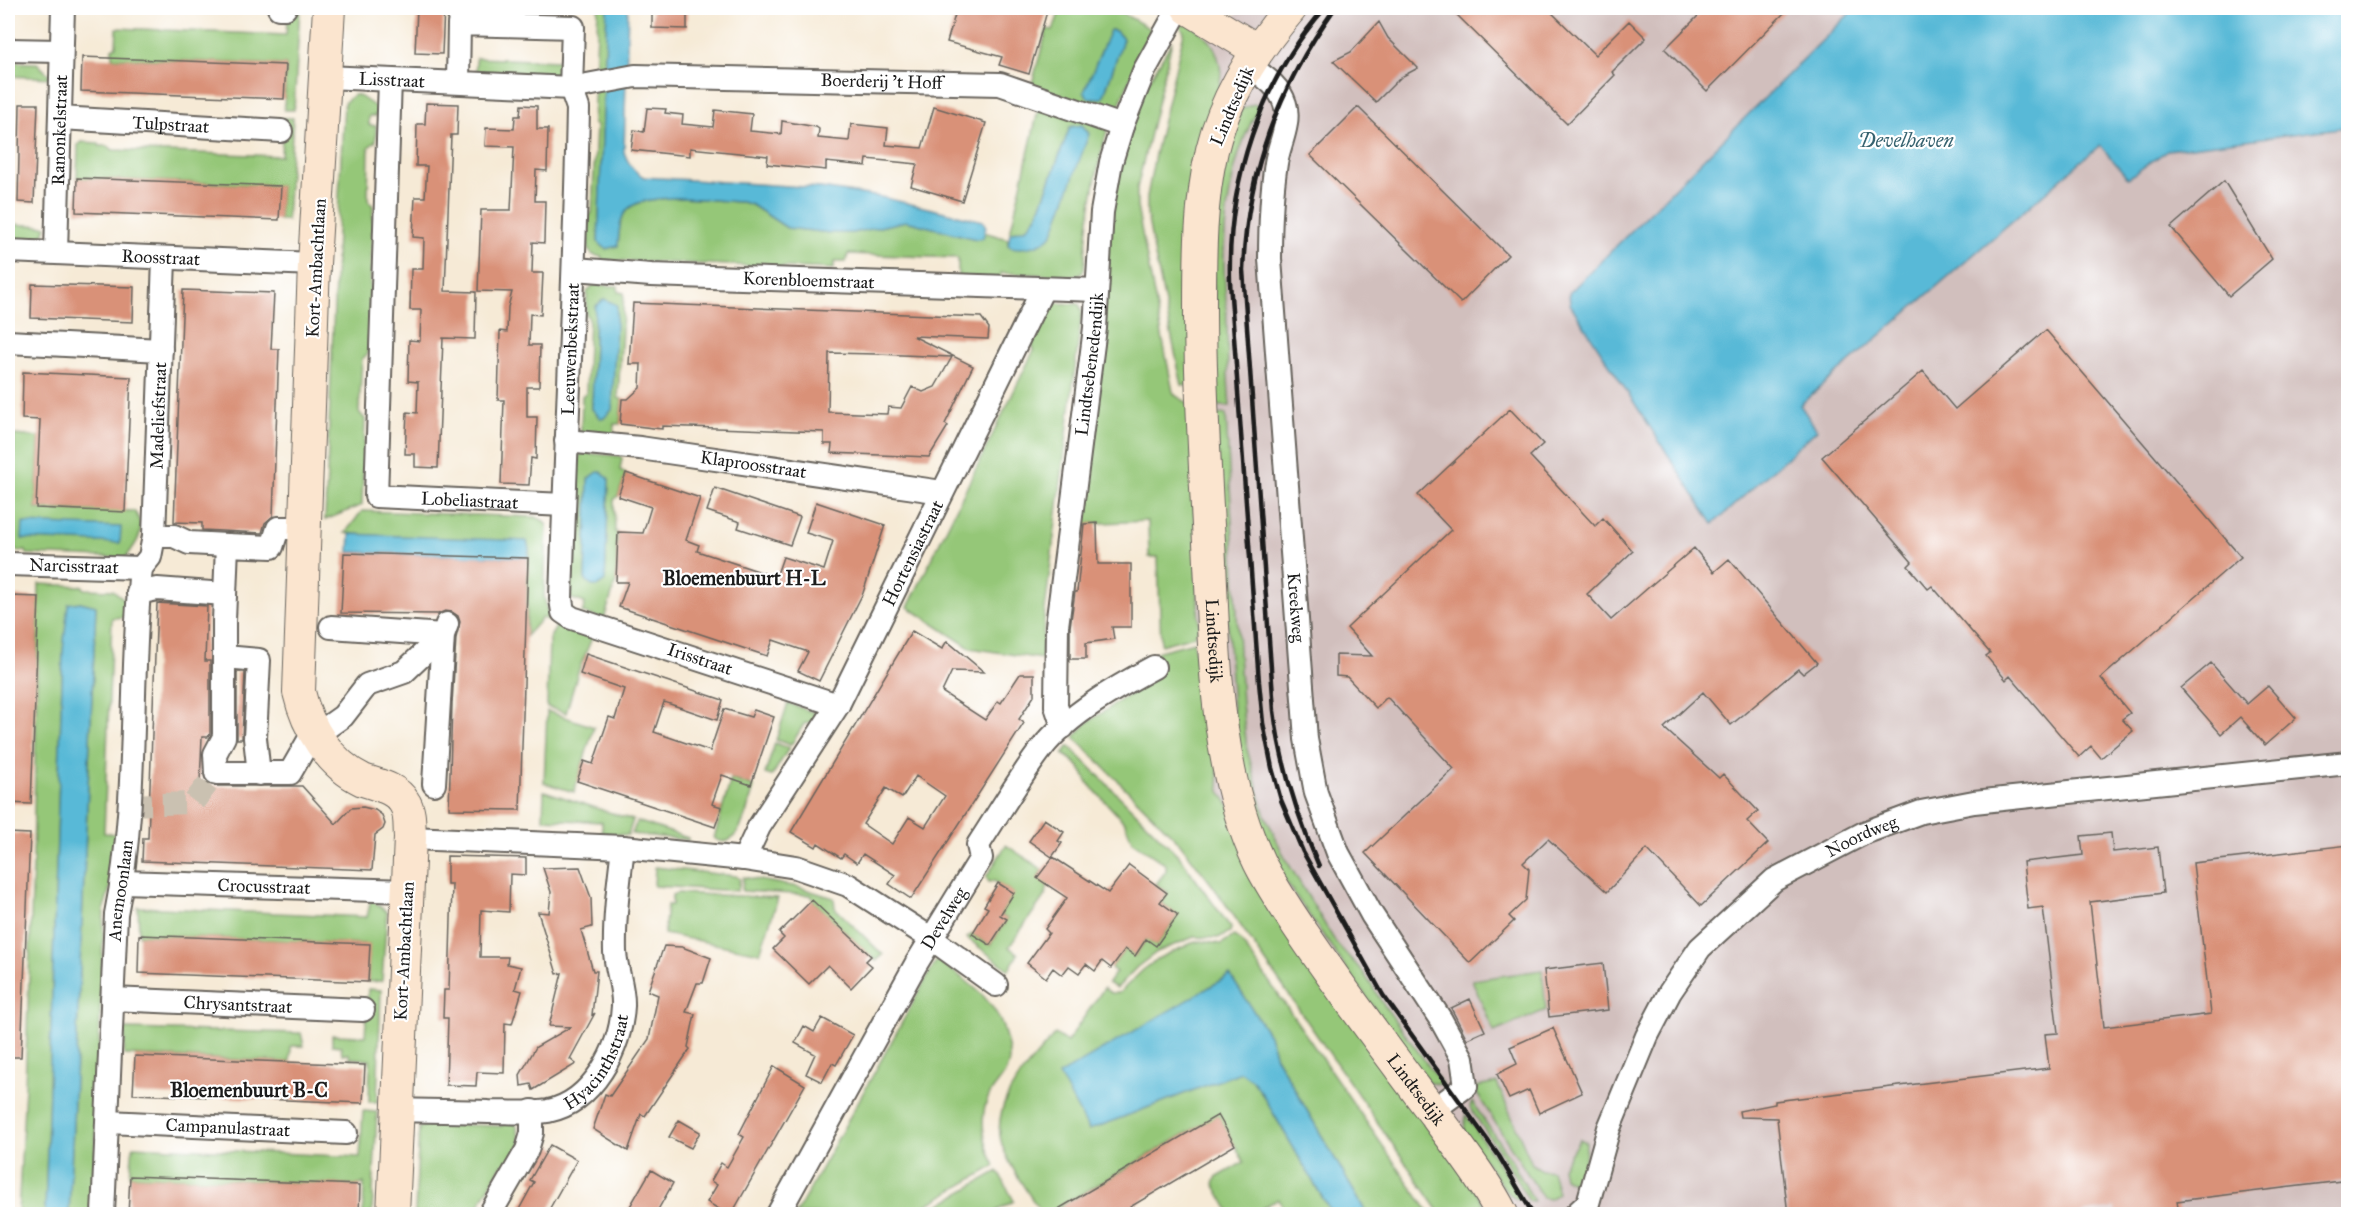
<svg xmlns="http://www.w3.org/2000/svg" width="2356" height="1222" font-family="'IM FELL Great Primer',serif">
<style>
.industrial{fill:#d1bfbd}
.green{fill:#95c778;stroke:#58724a;stroke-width:1.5;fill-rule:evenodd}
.water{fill:#59b9d7;stroke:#3a6a7a;stroke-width:1.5}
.building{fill:#d99178;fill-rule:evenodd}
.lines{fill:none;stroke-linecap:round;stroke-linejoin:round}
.street-tunnel{stroke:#cac1b1;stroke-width:22;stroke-dasharray:22 11;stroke-linecap:butt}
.street-casing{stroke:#68645d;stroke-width:26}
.secondary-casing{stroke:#68645d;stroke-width:34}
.street{stroke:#fff;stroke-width:22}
.secondary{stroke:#fbe5cf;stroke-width:32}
.rail{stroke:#1c1c1c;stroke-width:4.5}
.labels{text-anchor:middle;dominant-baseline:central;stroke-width:4.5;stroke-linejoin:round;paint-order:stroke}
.street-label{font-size:18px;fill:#1c1c1c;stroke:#fff}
.water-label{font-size:20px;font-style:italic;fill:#376370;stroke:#fff}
.neighbourhood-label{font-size:20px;font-weight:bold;fill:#1c1c1c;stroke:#fff}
</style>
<rect width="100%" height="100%" fill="#fff"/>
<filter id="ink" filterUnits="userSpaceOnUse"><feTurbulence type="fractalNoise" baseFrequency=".0167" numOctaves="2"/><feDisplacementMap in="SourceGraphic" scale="12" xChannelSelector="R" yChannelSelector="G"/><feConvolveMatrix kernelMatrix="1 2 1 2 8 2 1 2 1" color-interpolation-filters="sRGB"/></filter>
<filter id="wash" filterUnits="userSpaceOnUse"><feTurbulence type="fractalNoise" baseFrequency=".008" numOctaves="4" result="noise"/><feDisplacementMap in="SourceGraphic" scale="24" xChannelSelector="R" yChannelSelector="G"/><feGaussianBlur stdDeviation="1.35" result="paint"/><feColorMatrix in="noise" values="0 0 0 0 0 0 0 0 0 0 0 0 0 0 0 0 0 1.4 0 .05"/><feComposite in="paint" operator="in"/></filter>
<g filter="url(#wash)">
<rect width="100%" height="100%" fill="#f6ead6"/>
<!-- industrial -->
<path class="industrial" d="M1243,8h1105v1206h-874l-275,-404 -7,-758z"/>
<!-- green -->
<path class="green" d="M288,8h12l-6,102h-10l2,-45 -174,-7v-10l4,-2 1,-18 169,7z
M598,8h9l-9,234 8,7 12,-3c1,-12 1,-28 9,-36 18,-20 89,-9 115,-8l10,3 35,23 44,5h22l53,-12 70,18 7,-1 1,-6 24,7v6c13,1 22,2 34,-2l46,-111 -6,-7 -12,2 -33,89 -10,12 -17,5 27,-118 4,-9 67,21c-13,47 -21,94 -24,143l-3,4 -7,2 -73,-3 -1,5 -42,-1v-19l-110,-4 -2,8h-12v7l-232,-9v-3l-9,-2 -5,-5 1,-35 3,-2 4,-87 -3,-3z
M1061,8h52l38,21 -36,86 -84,-28 16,-58 6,1zM1112,30l4,1 7,8 -20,59 -10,2 17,-69z
M1186,21c22,16 32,23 35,52l-32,313 -7,-1 -3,-13 -26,-126 -6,-31v-18l8,-43 29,-122 -6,-10z
M1172,41l-35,147v19l36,185 3,4 14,8 9,224 -5,8 -33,9 -3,-88h-9l-1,-36 -69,3 33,-324 27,-102z
M476,58l84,3v11l-6,4 -78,-3z
M8,62l29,1 15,15 -44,-2z
M353,95h5l19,13 -1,8h-7v9l7,1v15l-7,6 -1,53 5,6 -5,148 -6,5 -3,53 6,7 -3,86 -37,15 12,-287 7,-130z
M1254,104l5,4c-25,41 -33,94 -35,141 -1,27 3,53 3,79 1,26 0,51 3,78h-16l-1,-157 11,-94 17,-46z
M283,118h10l-6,102h-8l2,-34 -204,-8 1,-33 4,-3 17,1v3h9l5,4 168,6z
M8,224l38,2c-4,21 -22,17 -38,17z
M593,285l25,1v6l6,1 -6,105 4,1 -2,25h-6v14l-33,-5 1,-37 4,-3 3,-75 -3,-3 1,-23zM604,299l-4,117 -8,-7 3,-102z
M1053,303l26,1 3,8 -38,306 -2,41 -72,-11 -62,-41 126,-257 -3,-8 17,-33z
M1226,414l16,290 5,45 17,64 21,45 51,85 27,29 20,32 59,80 -12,-1 -16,-18 -133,-190 -36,-89 -12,-77 -18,-294z
M14,435l24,2 1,2 -3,70 98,2c14,18 3,33 -9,47l-98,-4 -1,-3h-10l-8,-10v-27l4,-6z
M582,453l38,3 2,2 -2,12 6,3 -8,23 -4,4 1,32h2l-1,50 -12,37 -22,-6 3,-10 -16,-5 2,-73h5l3,-69zM598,473l11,6 -4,102 -7,5 -13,-7 3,-100z
M362,511l174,6 8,4 3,5 -3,70 3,14 6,11 -11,-3 -16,18 3,-87 -184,-16z
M39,584l44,2 1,3 29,1 12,10 2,17 -15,1 -8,215 14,1 -5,44 -9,30 -11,306h-24l27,-608 -16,-4 -17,48 -18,564h-27l7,-127 8,-225z
M560,620l34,13 -16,39 -12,41 -19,-6 2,-68z
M1194,642l2,23 8,5 16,121 270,423h-49l-228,-328 -35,-45 -104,-104 14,-15 72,-48 -10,-17 9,-6z
M788,703l30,11 -4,8 -10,2 -13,21 -15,-5z
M547,711l47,16 -20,65 -30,-9z
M775,743l14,5 -17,28 -7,-2z
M1069,746l110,110 52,72 -1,4 -12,6 -24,-1 -37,15 -20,15 -20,21 -9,-5 8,-11 -5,-4 14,-19 10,7 11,-17 10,7 22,-31 -17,-13 7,-10 -12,-8 10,-13v-6l-34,-24 -7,-18 -38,-41c-4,-13 -12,-21 -24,-28z
M731,779l23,8c-5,15 -15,69 -40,51z
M544,791l89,29 -5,15 -26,-2v-11l-59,-3z
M637,821l51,17v2l-56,-6z
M1006,845l37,25 -4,5 2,5 7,5 -2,9 -37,53 9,7 -9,16 -42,-32 5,-4 18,11 17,-26 -7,-4 13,-22 -19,-12 -5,1 -3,-5z
M655,867l81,9 4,3 -2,12 -84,-5z
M743,877l55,10 36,11 1,10 48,47 -7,6 -62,-59 -3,-7 -69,-4z
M677,893l101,5 -18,55 -96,-19 3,-29h5v-10z
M371,899l16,13 -5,69 -14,1 1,-38 -230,-9 -1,-28 229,10z
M1234,936l7,5 189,273h-63l-91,-157 -7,-22 -39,-60 -37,22 -104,133 152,-58 12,9 8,11 71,122h-45l-9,-15 -26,15h-21l-17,-30 2,-6 28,-16 -26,-47 -171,99h-5c-13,-20 -29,-41 -38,-64 -19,-45 25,-84 51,-116l12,8 37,-54 7,5h8l24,-23 16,-12 33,-15 9,-2 20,3z
M936,961h3c29,21 59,39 67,77 3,10 5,21 1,31 -4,10 -13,17 -18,27 -11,22 -5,49 6,70l-84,48h-115z
M1542,970l4,40 -52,22 -22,-52z
M368,989l13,1 -4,112h-8l1,-42 -20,-2 -1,-4h-7l-1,-8 -9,-1v-10l33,1z
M125,1029l176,4 3,13h-13l-1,16 -166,-7z
M1497,1083l35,81 10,6 10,1 6,22 -8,6 -7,-1 -69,-109 3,-2z
M1472,1102l39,58 23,41h-5l-23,-40 -34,-50 -2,-4z
M363,1111l14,1 -5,102h-9l1,-31 -4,2 -230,-9 3,-30 227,11z
M1466,1115l55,83 -5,1 -9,-7 -43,-61z
M503,1121l13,3 5,20 -10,18 -10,4 -27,48h-59l4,-86 10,-4 73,2z
M1580,1139l6,3 -1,25 -12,16 -9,-5 -2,-11z
M998,1171l16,30 -23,13h-68z"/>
<!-- water -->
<path class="water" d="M607,8h21l-4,144c4,11 9,19 20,25l177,11 60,9 102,24 3,6 -3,11 -7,1 -70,-18 -53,12h-22l-44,-5 -35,-23 -10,-3c-26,-1 -97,-12 -115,8 -8,8 -8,24 -9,36l-12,3 -8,-7z
M1855,8h493v119l-180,23 -40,28 -28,-33 -300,260 17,25 -104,94 -143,-220 -1,-11z
M1110,30l6,1 7,8 -20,59 -14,1 -5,-7z
M1082,125l7,9 -36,99c-10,13 -27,17 -42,14l-3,-2 2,-12 17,-5 10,-12 33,-89z
M604,299l13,6 -5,105 -8,8h-4l-8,-9 3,-102z
M598,472h4l7,7 -4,102 -7,5h-6l-7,-7 3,-100z
M23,523l98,4 -1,16 -98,-4z
M350,534l177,7 2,8 -1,9 -179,-6z
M80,602l16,4 -27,608h-24l18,-564 5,-46z
M1230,975l39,60 7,22 91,157h-35l-71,-122 -8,-11 -12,-9 -152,58 -30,-55z"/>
<g id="blocks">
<!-- building -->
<path class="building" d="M417,8h27l-2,46 -27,-1z
M656,8h31v21l-35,-1v-19h4z
M957,8h91l-19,66 -30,-9 3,-8 -55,-15z
M1450,8h97l48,47 34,-34 17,17 -34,34 3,3 -48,49z
M1706,8h83l-82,83 -42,-42z
M1379,22l9,16 30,30 -17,9 -25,25 -43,-41 18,-9z
M82,57l204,8 -2,34 -203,-8z
M426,103l32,1 -1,31h-6l-6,156 31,1 -1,47 -32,-1 -5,130 -23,-1v-13h-10l2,-42 10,1 1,-31 -10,-1 1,-41 11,1 1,-31h-11l1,-41h12l1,-31 -11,-1 2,-40h10l2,-31h-11l1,-42h8z
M20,104h18l-4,99 -16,-1z
M521,105l16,1v23h11l-1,42 -11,-1 -1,31h10l-1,42 -11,-1 -1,31h11l-2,42 -11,-1 -1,31h11l-1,42h-12v30h10l-1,42 -5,-1 -2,27 -28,-1 3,-84h-6l2,-69 7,1 1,-25 4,-15 -34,-1 3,-81h30l3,-63 -29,-1 1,-18 28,1 1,-13h5z
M934,107l52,16 -24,78 -51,-15 6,-22 -50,-5 -1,7 -40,-4v8l-59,-6 1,-8 -78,-8v8l-59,-6 3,-20 10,2 3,-24 19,1 -1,4 18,2 -1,9 31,3 2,-17 37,4 -2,17 31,3 1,-13 34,6 3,2 -1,9 31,3 2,-17 37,4 -2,17 36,3z
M1358,107l150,148 -47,48 -151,-148z
M77,178l204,8 -2,34 -203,-8z
M2224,181l48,78 -43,37 -58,-69z
M32,284l102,3 -1,35 -102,-4z
M183,290l91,3 -3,56h8l-6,167 -8,7 -3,10 -60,-3v-7l-28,-1z
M633,303l348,14 8,11 -1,11 -75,-3 60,30 -28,58 3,2 -19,31 -98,-4 1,-9h-8v-12l-162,-6v3l-9,-1 -33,-4 2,-25h6l12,-11 1,-24h-12zM829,353l48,1 75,3 -17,30 -12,5 -11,-5 -11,21 -13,-1 -1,7 -59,-2z
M2046,330l195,227 -140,121 29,35 -8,6 11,12 -32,27 -10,-12 -12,11 -69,-81 -4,4 -20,-24 4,-3 -58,-67 -4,3 -20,-23 4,-4 -90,-105 101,-86 32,38z
M23,372l108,5 -6,135 -89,-4 4,-88 -18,-1z
M1510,409l33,35 -13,12 65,70 8,-8 30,33 -46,43 24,26 83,-72 20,24 15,-13 88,104 -14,11 -5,-5 -67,56 -28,-33 -39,36 55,50 4,-4 35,37 -11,10 21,22 -67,63 -54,-57 -40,43 -59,-53 -25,24 6,6 -3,31 -17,16 5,5 -44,42 -105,-110 89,-84 -67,-72 -11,11 -29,-31 -11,-1v-21l36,1 -25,-28 104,-98 -33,-35z
M626,473l74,25 -14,42 13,5 -2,6 79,26 7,-20 41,13 9,-29 -27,-8 10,-31 69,23 -22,68 -44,88 -21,-10 10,-19 -35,-12 -6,16 -148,-49 9,-25h-12l2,-50 25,1 8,-26 -33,-11z
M715,488l85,29 -10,28 -52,-17 2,-6 -33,-11z
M1097,523l1,41h33v63h-19l2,12 -28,4v16h-16v-32l5,-35h2l7,-68z
M344,553l184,5 -8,252 -71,-1 3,-105 4,-66 4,-16 -2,-6 -6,-4 -7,-1 -7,3 -97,-1z
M11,596l28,1 -8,207 -23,-1v-123z
M157,603l50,3 -2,55h5v73l-2,3h-6l-2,45 16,4h86l34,38 15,-16 12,-1 12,3 7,5 3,9 -2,5 -8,6 -3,35 -230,-9 1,-23h5z
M912,631l30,18 5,-8 37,31 -32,-1 -10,21 43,28 13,-19 3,2 19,-29h14v22l-15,23 5,4 -113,176 -22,-15 6,-9 -32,-21 -6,9 -13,-9 -3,4 -23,-15 -2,4 -25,-15zM916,776l29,20 -20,31 -16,-10 -17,27 -29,-20 23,-36 16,10z
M586,654l137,46 -6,20 -53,-18 -10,30 35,12 21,7 14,-42 27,8 3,-7 20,7 -23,68 -29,-10 -10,29 10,3 -7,20 -138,-46 7,-20 9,3 16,-47 6,2 9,-30 -44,-15z
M2211,663l36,41 21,-18 28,32 -31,27 -25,-28 -19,17 -40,-46z
M237,672h8l-3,67h-5z
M1044,819l20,13 -6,9 4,2 -10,14 -23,-16z
M8,833l22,1 -9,223h-13z
M2111,833l2,19 45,-5 5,46 -73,9 14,125 107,-13 -18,-151 156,-18v335l-172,21 2,14h-62l-1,-7 -52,7h-276l-11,-97 -37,-1 -1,-6 36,-7v-3l274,-33 -4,-34 13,-1 -15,-126 -15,2 -5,-47 60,-7 -2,-19z
M447,856l79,2v17l-16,-1 -1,38 -28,-2 -1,47h28l-1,7 14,3 -6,22 7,2 -10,33 -7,-1 -1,50 -27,-1 -1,14 -30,-1 2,-67h-5l1,-28h5l3,-106h-5z
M1053,857l55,36 21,-28 38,28 -7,9 18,13 -22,31 -10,-7 -11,17 -10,-7 -14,19 -9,-7 -7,10 -9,-7 -7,9 -10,-7 -7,9 -9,-7 -7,10 -19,-15 22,-30 -4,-4 22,-31 -30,-20z
M580,867l11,31 1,29 -11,3 12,41h4l-5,44 3,-2 -25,46 6,5 -43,26 -2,-6 -10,2 -1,-11 16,-28 35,-20 -22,-1 13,-53 -5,1 -19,-62 11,1 2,-21 -8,-24z
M998,883l16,10 -14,22 7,4 -17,26 -18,-11 16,-26 -4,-2z
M812,900l59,56 -5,5 6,5 -21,22 -23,-23 -19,19 -36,-35 11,-11 -5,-5z
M139,935l231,9 -2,38 -230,-9z
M664,946l18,1 29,11 -8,25h-6l-11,29 9,2 -7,33 2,2 -45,67 -4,-2 -13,37 -35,-22 12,-35 5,2 39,-57 9,-44 -10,-4z
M1603,963l5,47 -59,7 -5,-47z
M1470,999l15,32 -18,8 -16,-31z
M822,1018l31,17 -17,30 -4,-2 -10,19 -16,-8 9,-20 -20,-11 9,-17 10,6z
M1553,1028l29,65 -43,20 -10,-23 -20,9 -12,-25 20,-10 -7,-17z
M135,1056l230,9 -2,38 -230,-9z
M774,1066l31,19 -74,130h-2l-22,-13 10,-17 -6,-4 10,-18 6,4 17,-30 -5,-3z
M1218,1115l17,30 -105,62 5,8h-87z
M679,1120l21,12 -9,16 -22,-11z
M550,1145l27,15 -31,55h-30l18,-33 -4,-2z
M651,1170l22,13 -18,32h-30z
M130,1176l230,9 -1,30h-231z"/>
</g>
</g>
<g filter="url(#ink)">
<use href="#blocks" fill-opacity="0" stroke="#68645d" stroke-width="1.5"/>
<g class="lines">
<!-- street-tunnel -->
<path class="street-tunnel" d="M129,805l64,-2 23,-30"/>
<!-- street casing -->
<g class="street-casing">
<g id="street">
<path d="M279,8h6"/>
<path d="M8,50l52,1"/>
<path id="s1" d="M1248,65c15,11 31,20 37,39 6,19 -6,40 -9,59 -5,32 -6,64 -6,96l36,480 10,54 22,60 34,62 69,105 21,38 4,28 -34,25"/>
<path id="s2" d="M326,77l245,11 2,-61 -114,-3 -1,58"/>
<path id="s3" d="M390,80l-14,416 188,9"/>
<path id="s4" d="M60,118l221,13"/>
<path id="s5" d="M8,251l306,13"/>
<path id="s6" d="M56,252l7,-244"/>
<path id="s7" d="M575,269l76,6 446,15"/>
<path d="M8,342l153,8"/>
<path id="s8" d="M566,441l74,7 302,44"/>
<path d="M304,528h-26l-6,19 -45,-2 -3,76v116l-9,17 1,19h74l19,-33 34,-24 24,-31 37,-13 39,-37 4,-11"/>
<path d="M154,536h20l15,7 38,2"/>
<path id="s9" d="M8,564l133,4"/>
<path id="s10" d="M141,568l9,-11 4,-21 10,-277"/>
<path d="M138,593l19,-4 68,5"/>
<path d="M331,627l112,8 -9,149"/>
<path d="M225,657l34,3 -4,78 4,36"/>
<path id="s11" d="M838,705l-266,-87 -9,-6 -2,-13c5,-164 14,-327 17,-491l-7,-20 64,-12 365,8 122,42"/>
<path id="s12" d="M1063,727l-7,-21 1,-80 38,-298 7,-116 9,-50 11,-36 22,-55 31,-56"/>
<path d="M410,838l213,9 121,12 52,8 52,18 84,54 64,46"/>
<path id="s13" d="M744,859l15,-32 79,-122 205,-416"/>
<path id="s14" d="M123,882l284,9"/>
<path id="s15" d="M112,999l251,11"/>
<path id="s16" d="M397,1110c31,1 61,1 92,2 19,0 41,2 59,-1 45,-9 73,-63 75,-105 1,-18 -7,-36 -8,-54 -1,-35 4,-71 8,-105"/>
<path id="s17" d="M108,1122l238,11"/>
<path id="s18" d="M103,1214l13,-300c23,-113 13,-231 25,-346"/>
<path d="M490,1214l37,-64 5,-17v-22"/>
<path id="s19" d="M778,1214l138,-250 65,-106 -3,-13c21,-32 41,-67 64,-97 27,-34 75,-61 112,-81"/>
<path id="s20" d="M1576,1214l12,-11 21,-75 38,-92 23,-44 30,-44 74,-68 90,-47 57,-21 53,-10 374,-39"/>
</g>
</g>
<!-- secondary casing -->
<g class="secondary-casing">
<g id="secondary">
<path d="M329,8l-15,256 -15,428c8,35 30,72 64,88 14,5 33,8 41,22 7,10 5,24 6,36l-17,376"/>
<path d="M1188,8l69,42"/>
<path id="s21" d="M1291,8c-36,42 -66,88 -79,142 -12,52 -12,105 -12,158 0,73 4,145 8,217 7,110 3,236 51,337 13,26 29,49 45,73 42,62 87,121 132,181 23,32 48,63 66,98"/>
</g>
</g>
<!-- street -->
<use href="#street" class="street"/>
<!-- secondary -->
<use href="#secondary" class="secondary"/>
<!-- rail -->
<path class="rail" d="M1325,8c-66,75 -98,175 -95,274l29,400 4,41 9,45 9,32 22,52 80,143 116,161 34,58
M1319,866c-22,-50 -38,-100 -45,-155l-31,-441c4,-99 35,-182 92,-262"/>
</g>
</g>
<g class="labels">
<!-- street labels -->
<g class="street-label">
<text stroke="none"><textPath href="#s2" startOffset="66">Lisstraat</textPath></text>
<text stroke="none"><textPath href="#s11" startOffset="1128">Boerderij 't Hoff</textPath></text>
<text transform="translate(1232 106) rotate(-67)">Lindtsedijk</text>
<text stroke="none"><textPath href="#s4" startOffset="111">Tulpstraat</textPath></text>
<text stroke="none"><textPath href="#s6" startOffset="122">Ranonkelstraat</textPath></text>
<text stroke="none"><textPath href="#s5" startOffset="153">Roosstraat</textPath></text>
<text transform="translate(316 268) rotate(-87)">Kort-Ambachtlaan</text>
<text stroke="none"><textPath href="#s7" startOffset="234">Korenbloemstraat</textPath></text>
<text stroke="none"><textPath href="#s11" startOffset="554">Leeuwenbekstraat</textPath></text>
<text stroke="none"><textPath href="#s12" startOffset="366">Lindtsebenedendijk</textPath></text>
<text stroke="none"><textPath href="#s10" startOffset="156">Madeliefstraat</textPath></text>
<text stroke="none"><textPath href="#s8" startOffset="189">Klaproosstraat</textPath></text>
<text stroke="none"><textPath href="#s3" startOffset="510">Lobeliastraat</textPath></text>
<text stroke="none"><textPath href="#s13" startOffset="350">Hortensiastraat</textPath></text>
<text stroke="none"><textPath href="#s9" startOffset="66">Narcisstraat</textPath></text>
<text stroke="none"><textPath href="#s1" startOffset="561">Kreekweg</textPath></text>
<text stroke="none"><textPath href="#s21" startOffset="656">Lindtsedijk</textPath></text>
<text transform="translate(700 659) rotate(18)">Irisstraat</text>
<text stroke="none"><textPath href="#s20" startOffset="495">Noordweg</textPath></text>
<text stroke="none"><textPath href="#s14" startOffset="141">Crocusstraat</textPath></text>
<text stroke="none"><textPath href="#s18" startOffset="324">Anemoonlaan</textPath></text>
<text stroke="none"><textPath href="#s19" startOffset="339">Develweg</textPath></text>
<text transform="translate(404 951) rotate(-87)">Kort-Ambachtlaan</text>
<text stroke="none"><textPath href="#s15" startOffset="126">Chrysantstraat</textPath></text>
<text stroke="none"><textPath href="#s16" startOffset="225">Hyacinthstraat</textPath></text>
<text stroke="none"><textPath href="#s21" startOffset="1160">Lindtsedijk</textPath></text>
<text stroke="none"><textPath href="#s17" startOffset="120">Campanulastraat</textPath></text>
</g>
<!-- water labels -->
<g class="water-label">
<text x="1906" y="140">Develhaven</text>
</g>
<!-- neighbourhood labels -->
<g class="neighbourhood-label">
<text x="744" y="578">Bloemenbuurt H-L</text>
<text x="249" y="1090">Bloemenbuurt B-C</text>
</g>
</g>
<!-- margin -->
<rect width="2356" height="1222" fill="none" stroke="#fff" stroke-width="30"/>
</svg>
